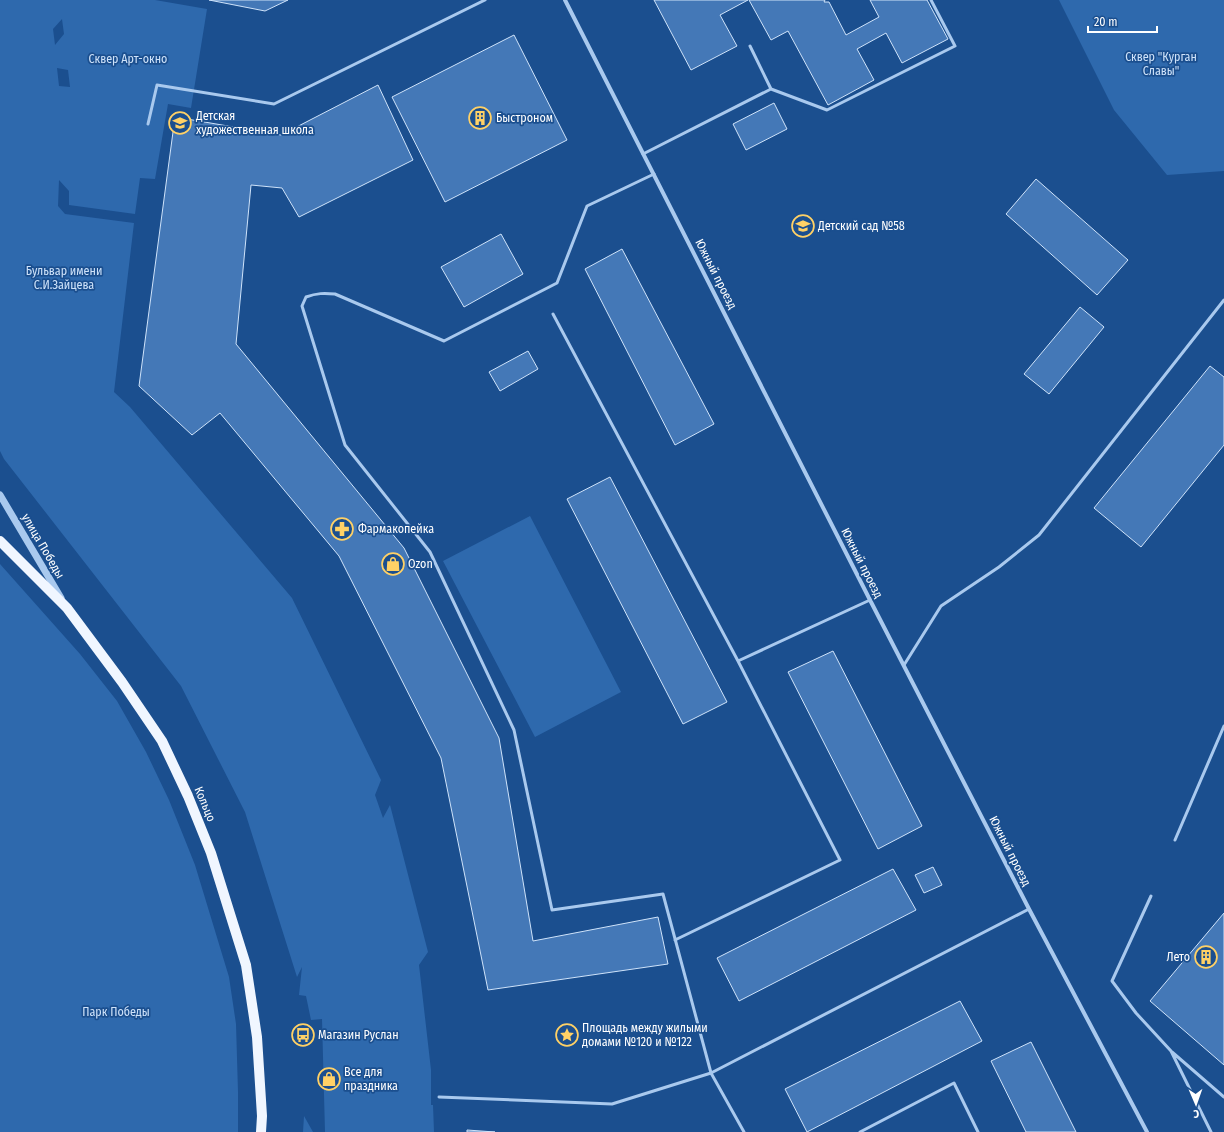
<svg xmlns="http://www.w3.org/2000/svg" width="1224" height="1132" font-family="'Fira Sans Condensed',sans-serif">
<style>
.green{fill:#2e69ad;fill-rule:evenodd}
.building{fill:#4478b7;stroke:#cfe3fa}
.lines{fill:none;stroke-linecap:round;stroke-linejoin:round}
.service{stroke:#a9c9ee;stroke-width:3}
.minor{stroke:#a9c9ee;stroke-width:4}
.tertiary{stroke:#a9c9ee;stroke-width:7}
.primary{stroke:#f0f6ff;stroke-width:10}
.labels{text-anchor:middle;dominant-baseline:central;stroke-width:3.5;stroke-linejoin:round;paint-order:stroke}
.park-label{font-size:12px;fill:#cfe3fa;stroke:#1b4f8f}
.poi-label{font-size:12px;fill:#fff;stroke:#1b4f8f;text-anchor:start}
.street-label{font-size:12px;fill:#fff;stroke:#1b4f8f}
</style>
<rect width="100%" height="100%" fill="#1b4f8f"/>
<!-- green -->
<path class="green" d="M0,0h155l52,9 -16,99 -23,-4 -13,75 -15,-1 -5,36 -66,-9v-14l-10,-11 -1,26 7,8 69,9 -20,169 16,15 162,191 89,182 -6,15 8,23 7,-13 38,147 -9,13 12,105v35h2l1,27h-109l-3,-113 -11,1 -5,-24 -7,-1 3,-28 -5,10 -52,-165 -64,-126 -177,-227 -4,-8zM62,19l2,15 -9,11 -2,-16zM57,68l11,2 2,17 -11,-1z
M1059,0h165v171l-57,4 -53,-65z
M530,516l91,176 -86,45 -92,-176z
M0,564l80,90 37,47 29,51 23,48 26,65 34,112 7,47 2,68v40h-238z
M304,1116l9,16h-10z"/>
<!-- building -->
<path class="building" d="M209,0h79l-23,11z
M654,0h94l-28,15 17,31 -46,24z
M749,0h76l-1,2h5l17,33 33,-18 -9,-17h57l21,39 -46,24 -16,-30 -29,16 17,31 -46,25 -40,-74 -17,9z
M514,35l53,105 -122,62 -53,-105z
M378,85l35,75 -114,57 -17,-29 -31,-3 -15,159 168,204 95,190 34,203 125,-24 10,47 -180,26 -47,-232 -102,-202 -119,-143 -28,22 -53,-49 36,-269 106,18z
M774,103l13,26 -41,21 -13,-26z
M1036,179l92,81 -31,35 -91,-81z
M501,234l22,40 -59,33 -23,-40z
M622,249l92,175 -39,21 -90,-176z
M1080,307l24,20 -55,67 -25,-20z
M528,351l10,18 -38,22 -11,-19z
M1210,366l14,11v68l-83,102 -47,-39z
M610,477l117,225 -44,22 -116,-225z
M833,651l89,175 -44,23 -90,-177z
M933,867l9,18 -18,8 -9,-18z
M893,869l23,41 -177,91 -22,-43z
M1224,913v152l-74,-64z
M960,1001l22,40 -175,91 -22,-43z
M1031,1042l45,90h-50l-35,-71z
M467,1130l28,2h-28z"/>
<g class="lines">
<!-- service -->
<path class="service" d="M750,46l21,43
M148,124l9,-39 117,19 211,-104
M643,154l128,-65 56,21 128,-64 -24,-46
M654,174l-67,32 -30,77 -113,58 -109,-47c-11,-1 -18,-1 -29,3l-4,9 43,139 85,107 84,178 38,180 111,-16 48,179 33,59
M553,314l185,347 132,-61
M904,665l37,-59 58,-39 40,-32 185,-235
M1175,840l49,-114
M1151,896l-39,85 24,32 35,38 40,81
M675,940l165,-80 -102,-199
M1172,1052l52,45
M439,1097l173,7 99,-31 318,-164
M860,1132l94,-49 24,49"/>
<!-- minor -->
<path class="minor" d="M565,0l305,600 159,309 118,223"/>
<!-- tertiary -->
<path class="tertiary" d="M0,495l61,103"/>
<!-- primary -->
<path class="primary" d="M0,541l67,67 55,74 40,59 26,55 23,57 35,112 11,72 5,79 -1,16"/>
</g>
<!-- icons -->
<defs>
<g id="building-ring" transform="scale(1.15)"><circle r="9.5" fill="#1b4f8f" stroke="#ffd166" stroke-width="1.5"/><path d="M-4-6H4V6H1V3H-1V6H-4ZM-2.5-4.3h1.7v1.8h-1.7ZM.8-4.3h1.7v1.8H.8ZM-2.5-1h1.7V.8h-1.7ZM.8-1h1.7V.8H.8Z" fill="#ffd166"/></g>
<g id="school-ring" transform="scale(1.15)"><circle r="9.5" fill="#1b4f8f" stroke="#ffd166" stroke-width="1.5"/><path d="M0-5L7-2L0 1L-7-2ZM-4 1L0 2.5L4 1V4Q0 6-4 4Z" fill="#ffd166"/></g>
<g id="pharmacy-ring" transform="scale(1.15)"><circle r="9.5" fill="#1b4f8f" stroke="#ffd166" stroke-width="1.5"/><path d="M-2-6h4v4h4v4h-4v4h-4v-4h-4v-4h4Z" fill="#ffd166"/></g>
<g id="shop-ring" transform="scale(1.15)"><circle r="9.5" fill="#1b4f8f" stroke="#ffd166" stroke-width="1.5"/><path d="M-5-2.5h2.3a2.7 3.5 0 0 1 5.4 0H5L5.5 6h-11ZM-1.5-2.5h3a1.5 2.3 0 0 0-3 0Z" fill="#ffd166"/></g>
<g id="bus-ring" transform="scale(1.15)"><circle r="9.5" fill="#1b4f8f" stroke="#ffd166" stroke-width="1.5"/><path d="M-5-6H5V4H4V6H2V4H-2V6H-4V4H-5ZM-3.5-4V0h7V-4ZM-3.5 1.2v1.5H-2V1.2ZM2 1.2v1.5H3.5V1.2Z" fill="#ffd166"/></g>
<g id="sight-ring" transform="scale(1.15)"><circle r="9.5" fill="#1b4f8f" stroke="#ffd166" stroke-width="1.5"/><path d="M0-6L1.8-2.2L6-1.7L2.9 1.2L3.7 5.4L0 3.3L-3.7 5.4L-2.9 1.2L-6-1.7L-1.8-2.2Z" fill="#ffd166"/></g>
</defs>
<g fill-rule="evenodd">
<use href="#building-ring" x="480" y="118"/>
<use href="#school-ring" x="180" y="123"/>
<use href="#school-ring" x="803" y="226"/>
<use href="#pharmacy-ring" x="342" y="529"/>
<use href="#shop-ring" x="393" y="564"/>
<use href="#building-ring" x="1206" y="957"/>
<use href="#bus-ring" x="303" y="1035"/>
<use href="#sight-ring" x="567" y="1035"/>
<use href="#shop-ring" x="329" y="1079"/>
</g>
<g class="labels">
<!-- park labels -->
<g class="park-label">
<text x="1161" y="57">Сквер "Курган<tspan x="1161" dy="14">Славы"</tspan></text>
<text x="128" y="59">Сквер Арт-окно</text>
<text x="64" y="271">Бульвар имени<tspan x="64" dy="14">С.И.Зайцева</tspan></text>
<text x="116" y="1012">Парк Победы</text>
</g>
<!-- poi labels -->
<g class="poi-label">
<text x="196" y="116">Детская<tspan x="196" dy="14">художественная школа</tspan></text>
<text x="496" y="118">Быстроном</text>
<text x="818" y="226">Детский сад №58</text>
<text x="358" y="529">Фармакопейка</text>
<text x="408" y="564">Ozon</text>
<text x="1190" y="957" text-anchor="end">Лето</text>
<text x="582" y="1028">Площадь между жилыми<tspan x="582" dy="14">домами №120 и №122</tspan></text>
<text x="318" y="1035">Магазин Руслан</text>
<text x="344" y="1072">Все для<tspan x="344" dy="14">праздника</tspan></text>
</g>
<!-- street labels -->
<g class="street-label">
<text transform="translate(716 274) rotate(63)">Южный проезд</text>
<text transform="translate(43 546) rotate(60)">улица Победы</text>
<text transform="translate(862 563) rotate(63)">Южный проезд</text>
<text transform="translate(205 804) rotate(67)">Кольцо</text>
<text transform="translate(1010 851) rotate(63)">Южный проезд</text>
</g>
</g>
<!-- north arrow -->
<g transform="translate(1196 1104) rotate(178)" stroke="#1b4f8f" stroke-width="3" paint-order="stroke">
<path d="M0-3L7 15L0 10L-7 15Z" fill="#ffffff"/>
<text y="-6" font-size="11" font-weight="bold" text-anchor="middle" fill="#ffffff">С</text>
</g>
<!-- scale -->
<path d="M1088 26v6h69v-6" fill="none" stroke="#ffffff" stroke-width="2"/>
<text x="1094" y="26" font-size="12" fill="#ffffff" stroke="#1b4f8f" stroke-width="3" paint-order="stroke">20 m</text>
</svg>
